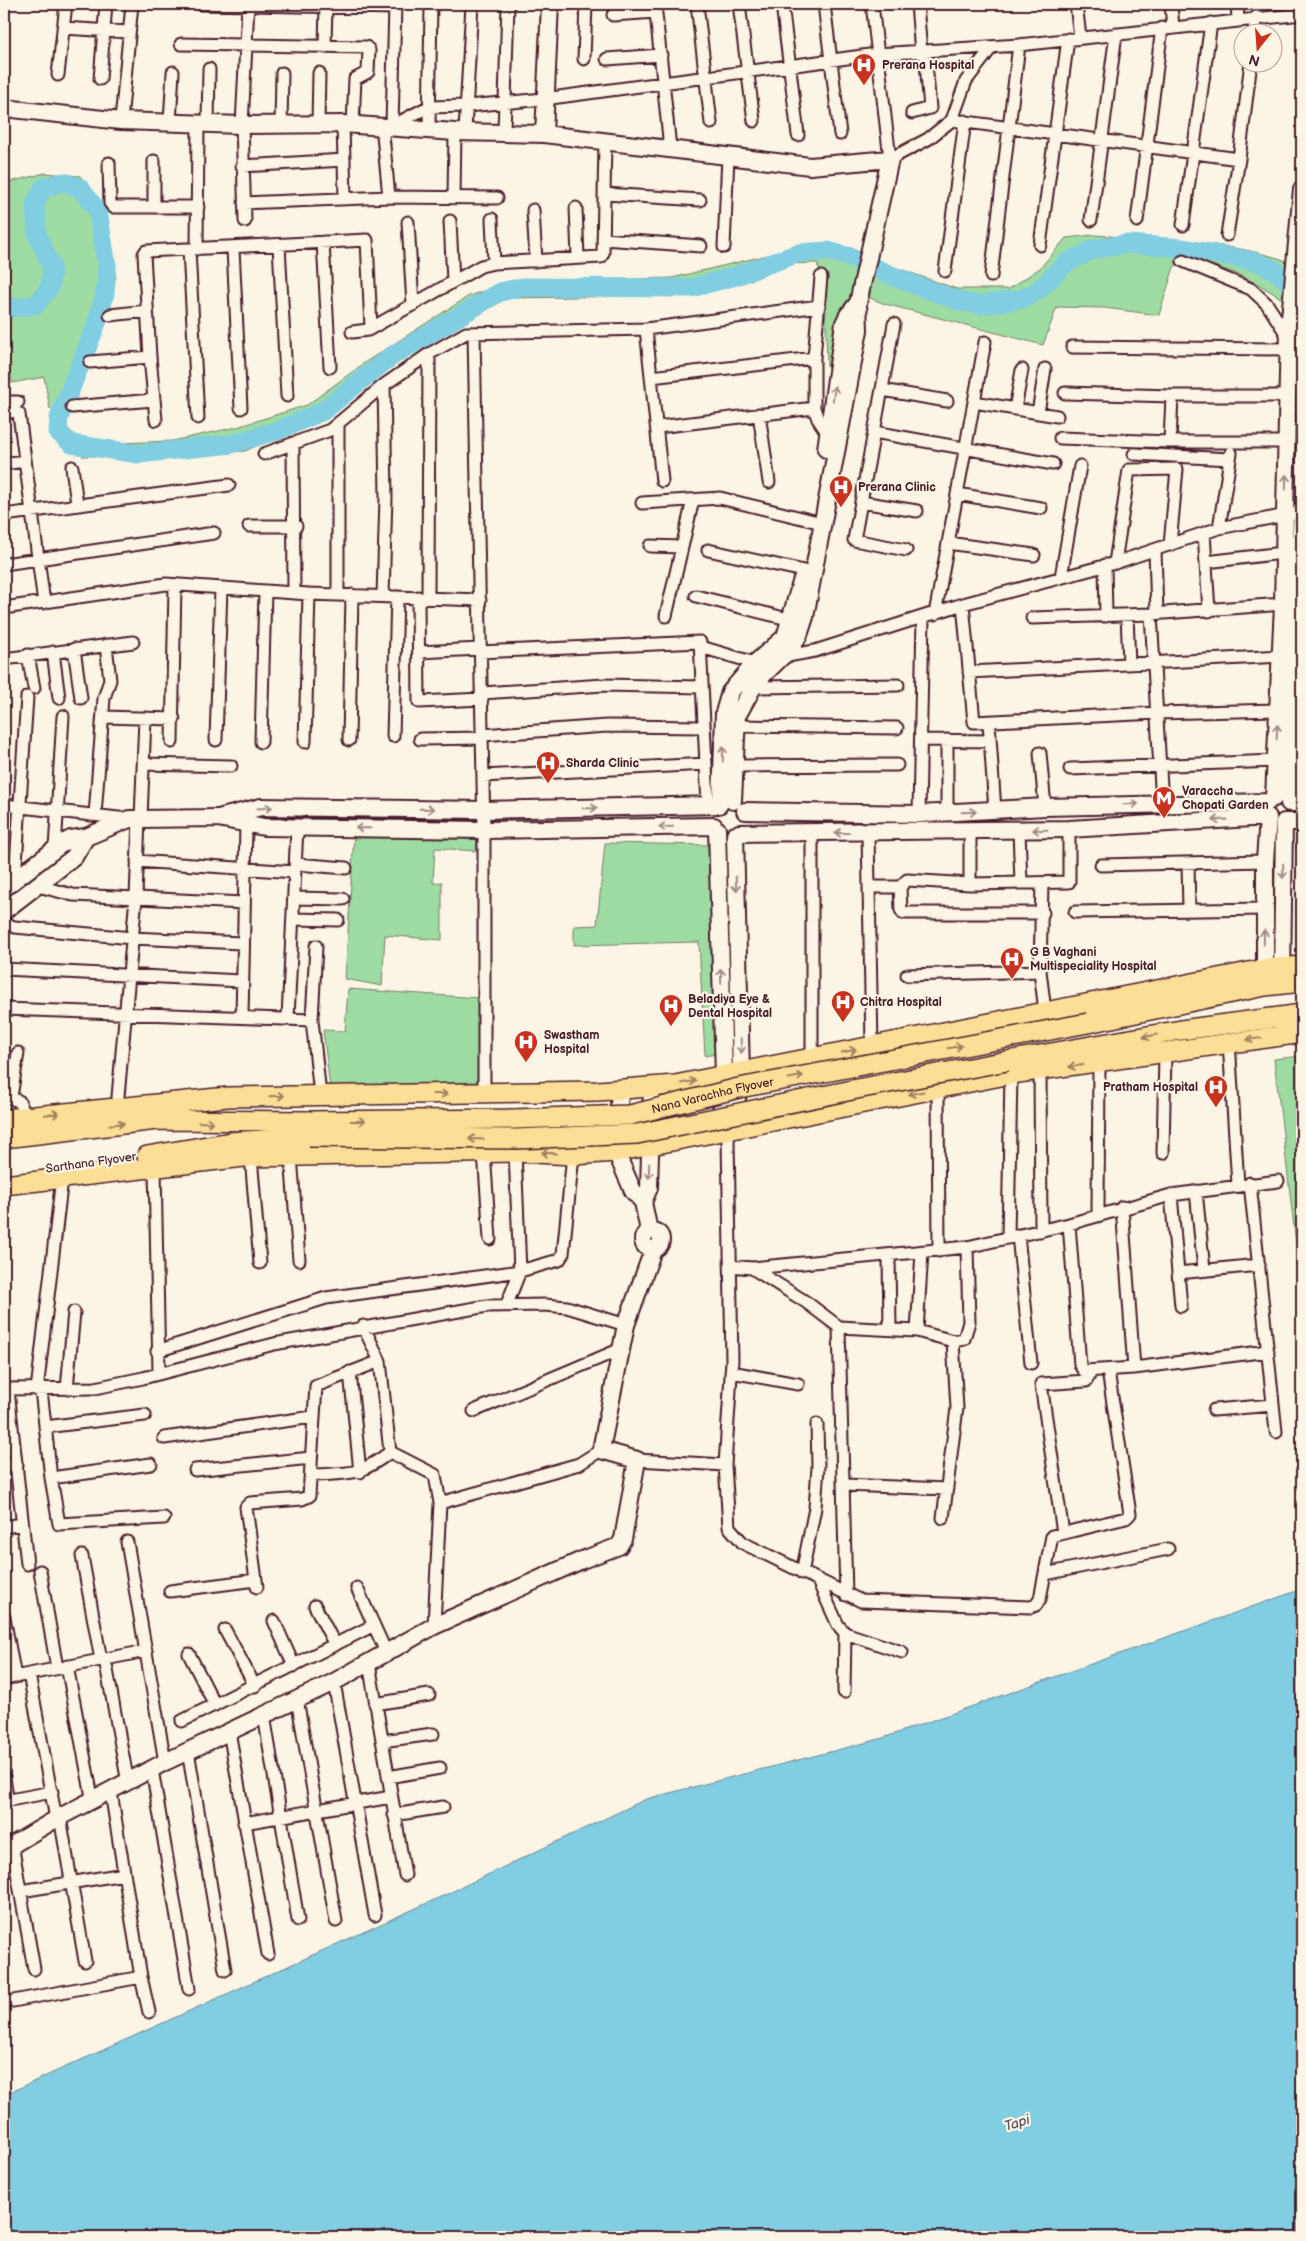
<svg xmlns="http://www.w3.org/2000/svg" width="1306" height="2241" font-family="'Balsamiq Sans',sans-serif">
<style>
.green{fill:#9edba2;stroke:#747d66}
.water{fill:#81cde1;stroke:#6b8798}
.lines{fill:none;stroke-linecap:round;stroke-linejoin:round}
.river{stroke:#81cde1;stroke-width:19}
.street-casing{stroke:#4a1f2b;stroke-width:15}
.secondary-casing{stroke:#4a1f2b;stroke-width:20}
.primary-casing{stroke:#4a1f2b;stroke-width:22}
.street{stroke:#fcf5e5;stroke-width:11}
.secondary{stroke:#fcf5e5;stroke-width:16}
.primary{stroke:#fcde96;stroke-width:19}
.primary-bridge-casing{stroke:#4a1f2b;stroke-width:22;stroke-linecap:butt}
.primary-bridge{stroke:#fcde96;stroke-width:19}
.oneway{stroke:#a38a88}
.oneway2{stroke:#a37e60}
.labels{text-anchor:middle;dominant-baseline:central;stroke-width:4.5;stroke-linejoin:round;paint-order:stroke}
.poi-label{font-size:12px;font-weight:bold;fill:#4a1f2b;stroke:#fcf5e5;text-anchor:start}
.street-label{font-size:12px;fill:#4a1f2b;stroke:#fcf5e5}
.water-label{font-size:14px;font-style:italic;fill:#5a5362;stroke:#fcf5e5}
</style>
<rect width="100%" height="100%" fill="#fcf5e5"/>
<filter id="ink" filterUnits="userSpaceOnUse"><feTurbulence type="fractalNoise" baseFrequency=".02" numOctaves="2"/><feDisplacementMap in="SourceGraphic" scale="10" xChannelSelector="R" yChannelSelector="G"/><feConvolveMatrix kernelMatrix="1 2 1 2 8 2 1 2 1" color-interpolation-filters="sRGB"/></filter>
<g filter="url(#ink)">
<!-- green -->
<path class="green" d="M45,173l35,3 18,23 18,78 -51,140 -15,-8 -6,-32 -32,6 -8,-48v-146l2,-6z
M1094,235c63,5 150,6 208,32v47c-39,-31 -74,-48 -123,-56l-6,12 -14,45 -55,-7 -47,-1 -14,38 -158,-41 -30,-12c-18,22 -18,51 -22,78l-6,-3 -2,-78 -8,-26 -30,1 -95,27 -39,5 -151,2 -81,49 -104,72 -72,32 -117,5h-46l16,-12 74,-3 65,-14 70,-22 60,-44 102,-65 40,-14 163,-4 121,-29 30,-3 34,8 100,35h52l31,-21 26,-30z
M354,835l123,2 -1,14 -41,-3 -2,35 9,-1v58l-57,-5 -3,51 -37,-7z
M605,843l103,2 8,209 -11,2 -6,-114 -125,3v-19l23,-1z
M348,989l131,9 -1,84 -148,6 -7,-58 22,1z
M1302,1056v238l-28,-235z"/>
<!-- water -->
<path class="water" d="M1302,1589v648h-1298v-142l443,-201 199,-95 234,-60z"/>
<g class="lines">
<!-- river -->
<path class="river" d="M4,309l32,-4 14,-18 2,-19 -15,-34 -2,-30 9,-17 20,-5 16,6 18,23 9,55 -2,27 -8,30 -38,95 -1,14 14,12 66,10 94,-10 47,-14 44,-19 67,-54 110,-65 23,-5 168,1 45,-12 63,-23 28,-2 24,6 46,21 65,24 18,3 42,-6 17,-9 27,-27 28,-14 33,-5 56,4 75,14 16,8 28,23"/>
<!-- street casing -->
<g class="street-casing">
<path id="street" d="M201,4l194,4
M655,4l15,144
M697,4l14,119
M739,4l15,117
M782,4l16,131
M824,4l16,130
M872,4l18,155 38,-20 24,-19 14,-39 26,-34
M917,4l4,49
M1076,4l4,33
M1171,4l2,24
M1237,4l1,16
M613,15l43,-3
M63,28l66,4
M1254,32l2,-15
M181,44l185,3 3,3 -1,22 -13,7 -2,45
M325,47l1,-43
M584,59l2,-55
M607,59l54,-4
M58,75l8,-71
M100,79l6,-75
M912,113l18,-5 -5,-56
M952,120l287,39
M121,121l11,-117
M170,122l3,-50
M208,124l1,-55
M318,124l1,-51
M343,124l2,74
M281,125l1,-52
M382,125l7,72
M392,126l36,-19 40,-1 76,-7 333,-45 142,-9 283,-31
M392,126l3,-122
M429,129l2,-125
M465,131l7,-127
M504,132l4,-128
M109,163l1,40 3,4h85
M242,166l102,-6
M605,194l95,6
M454,198l1,-66
M244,203l145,-6 108,1
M154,207v-46
M576,208l2,49
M533,210l3,51
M492,219l2,44
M1091,220l25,-186
M245,221l-3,-96 6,-120
M450,221l3,60
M1137,221l25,-193
M408,222l5,83
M1183,225l28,-202
M1227,235l12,-76 12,-97
M603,239l98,7
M323,242l7,125
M279,245l8,151
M1040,245l28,-206
M724,247l4,-91
M197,249l1,-126
M233,249l8,159
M189,250l9,168
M1183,261l68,28 16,15 22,34
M945,271l20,-150
M991,276l28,-231
M821,277l-7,81v50l4,11 10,15
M110,315l37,-4
M894,324l-40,216 52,10
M646,329l16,152
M352,332l16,-2 113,-64 13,-3 107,-6 2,-4 2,-112
M474,334l10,496v264
M1072,347l217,2
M90,362l60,-5
M651,377l163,-19
M882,390l65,11
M1065,393l107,3h116
M4,402h14
M974,402l83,14
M72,407l81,-7
M1015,409l7,-39
M4,413l11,-2 4,3 25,189
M1038,413l7,-44
M759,414l10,68
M156,420l-6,-63 -6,-103 2,-3 221,-11 4,88
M338,425v170
M658,427l156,-19
M874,432l179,32
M1060,438l110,4h117
M1170,442l2,-46
M293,443l1,150
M264,454l66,-24 54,-45 45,-31 37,-21 180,-4 173,-23
M1134,454l96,5
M4,464l20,-3
M72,467l5,37
M957,494l84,14
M861,502l56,9
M642,503l78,-5 94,23
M4,515l225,-30
M249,526h47
M1219,528l12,-75
M1204,533l5,78
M948,543l86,12
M650,546l32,1
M708,550l96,21
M1155,550l2,63
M1206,562l77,-9
M1115,563l14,-93 48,-1 -7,76
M4,564l210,-31
M1105,565l1,51
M1061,577l19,-111
M383,596l3,-99 -2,-112
M696,596l96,24
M418,597l1,105 63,-3
M428,598l1,-244
M963,604l11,118 183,-9 121,-3
M4,608l162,-24 143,10 171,6
M935,614l50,-272
M1151,614l11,190
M1127,615l2,49
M666,616l27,-116
M1032,618l119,-4 132,-10
M701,647l54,16
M74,649l7,49
M53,652l6,46
M419,652l61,-3
M480,652l220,-10 8,163
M28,655l6,33
M782,657l33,-6 148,-47 152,-41 104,-35 73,-14
M4,659l129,-17
M969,672l312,-16
M754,687l144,-2
M482,693l122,-8 98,2
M103,717l71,2
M989,722l6,89
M737,726l160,2
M482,735l125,-9 97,1
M393,736l4,-139
M420,739l63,-1
M216,740l5,-152
M349,740l3,-145
M921,740l69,1
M172,742l3,-157
M261,742l4,-151
M305,742l4,-148
M1040,753l5,54
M144,764l87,2
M735,766l162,-1
M1070,769l205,-8
M483,776l223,-12
M4,805l123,14
M947,813v-73
M919,814l4,-197
M95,815l9,-117 6,-18 -4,-35
M141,819l4,-101
M1019,831l2,52
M970,832v52
M812,833v226
M868,833l4,214
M55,849l8,-133
M137,861l158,11
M296,864l50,4
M1188,864l1,46
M1101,865l164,-4
M15,879l12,-182
M1042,883l-2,88 5,40
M38,886l35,9 171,8
M869,887h31l1,23 2,3h140
M900,887l7,-7 63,4 99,-2v-53
M294,898l49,1
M1075,912l190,-3
M293,919l45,1
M4,924l11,3 117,11 110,5
M316,946l-4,74 8,75
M4,969l237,12
M907,975l133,-4
M4,1009l308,11
M242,1017l4,-193
M288,1018l9,-191
M1229,1042l9,143
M1040,1065l1,166
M938,1089l1,162
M4,1096l15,5 7,16
M11,1097l7,-44
M117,1108l19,-211 3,-78
M732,1127l-4,13 4,221 -7,104 4,62 14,16 118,58 170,6 5,-2 4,-6 12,-63 74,-18 4,-4 -22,-143
M484,1152l6,87
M1163,1153l2,-100
M291,1156l8,104
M251,1157l9,106
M155,1167l4,206
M1250,1183l26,249
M1196,1191l8,79
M1171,1195l10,111
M1122,1207l12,161
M1098,1214l1,-152
M1069,1224l11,141 4,6 50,-3 134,-17
M1018,1235l13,128
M1008,1238l3,-164
M889,1256l1,73
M730,1266l22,2 215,-21 102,-23 102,-29 107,-14
M752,1268l54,34 33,25 78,4 36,10 4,67 -14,110
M1178,1273l81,-8
M507,1304l13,-33 -5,-119
M363,1326l17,35 10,91 45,23 5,28 -6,123
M839,1327l7,268
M917,1331l5,-79
M953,1341l11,-2 5,-17 -2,-75
M157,1351l169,-53 194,-27 39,-11 4,-6 10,-99
M350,1372l10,100
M731,1372l67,12
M4,1389l91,-1 48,-10 131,-34 213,-38 58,-1 22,2 59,18
M67,1389l7,-77
M8,1390l19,174
M37,1390l25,-212
M41,1390l10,88 8,46 105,-6
M1214,1410l59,-5
M474,1411l147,-62
M45,1427l100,-12
M164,1438l149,-21
M637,1460l88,5
M4,1467l13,-2
M195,1470l116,-12
M311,1475c38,-2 47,2 79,-23
M51,1478l100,-14
M844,1485l103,4
M440,1503l139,-39 22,-14
M4,1527l18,-3
M1063,1533l-22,-149 45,-3 5,-9
M127,1542l38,220
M82,1556l19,104
M40,1571l17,97
M802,1573l13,-65 3,-41 -1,-43
M1045,1574l123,-25
M818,1581l20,44 7,8 57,19
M257,1587l-11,-80 4,-4 52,-4 7,-3 7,-110 64,-25
M357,1588l29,64
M170,1591l86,-11
M315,1606l20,39
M4,1617l11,60
M274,1621l20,45
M225,1630l30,56
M189,1654l26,51
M105,1659l23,124
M369,1663l36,212
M67,1666l26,136
M29,1674l27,145
M4,1679l142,-28
M334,1682l41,233
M844,1692l1,-59
M297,1699l39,222
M375,1704l54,-9
M264,1715l34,205
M182,1721l192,-96
M229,1731l39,223
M382,1741l51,-7
M188,1751l37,219
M152,1769l37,220
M4,1777l3,20 3,3 42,-8
M388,1777l52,-9
M111,1792l30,185 8,35
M394,1815l49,-8
M60,1817l25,144
M244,1823l147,-26
M12,1844l22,125
M21,1891l103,-17
M4,1997l4,5 133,-25"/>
</g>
<!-- secondary casing -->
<g class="secondary-casing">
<path id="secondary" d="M4,108l117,13 121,4 101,-1 112,8 89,2 266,32 80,-7 -32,144 1,27 -54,287 -6,18 -7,12 -36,35 -19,34 -4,85
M544,134l6,-130
M826,449l18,-126 4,-8 10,-12
M1302,509c-5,98 -8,196 -13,294h13
M1274,798l9,-194 6,-275 13,-140
M721,802l3,-89 6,-21 25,-29 30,-26 17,-58
M745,811l174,3 126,-7 223,-5
M222,817l39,-10 223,3 235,-5
M717,829l7,247 -4,52
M739,833l330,-4 199,-12 -3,44v120
M4,888l59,-45 8,-4 15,-2 43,-18h10l79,-1 46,9 220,3 230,-4
M4,911l70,-54 12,-20
M1282,980l2,-158h18
M620,1091l-4,61 17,39 10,11 6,29
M733,1124l8,-51 -6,-238
M643,1202l6,-14 3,-101
M643 1240a9 9 0 1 1 18 0a9 9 0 1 1-18 0Z
M4,1850l52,-31 109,-57 169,-80 100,-56 148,-66 37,-14 4,-7 14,-79 -36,-10 25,-125 27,-75"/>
</g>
<!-- primary casing -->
<g class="primary-casing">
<path id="primary" d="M1088,1023l177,-37 37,-4
M1007,1061l174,-31 121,-16
M4,1119l224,-22 370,-6 77,-6 589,-116 38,-3
M4,1138l153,-18 152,1
M147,1156l84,-14 78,-5
M4,1185l240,-28 271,-5 58,3 43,-3 395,-78 291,-41"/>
</g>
<!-- street -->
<use href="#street" class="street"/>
<!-- secondary -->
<use href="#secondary" class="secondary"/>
<!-- primary -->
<use href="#primary" class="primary"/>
<!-- primary-bridge casing -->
<g class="primary-bridge-casing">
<g id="primary-bridge">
<path id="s1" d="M309,1121l204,-2 117,-4 109,-27 349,-65"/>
<path d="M309,1137l207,2 121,-5 225,-46 145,-27"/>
</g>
</g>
<!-- primary-bridge -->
<use href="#primary-bridge" class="primary-bridge"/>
</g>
<!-- one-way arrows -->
<defs><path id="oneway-shaft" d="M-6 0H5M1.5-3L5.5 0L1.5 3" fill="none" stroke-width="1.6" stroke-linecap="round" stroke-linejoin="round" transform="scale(1.25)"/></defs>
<g class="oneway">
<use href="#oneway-shaft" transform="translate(834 393) rotate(-82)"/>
<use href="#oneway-shaft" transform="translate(1286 482) rotate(-88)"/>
<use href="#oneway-shaft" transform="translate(1277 732) rotate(-87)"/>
<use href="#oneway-shaft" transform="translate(723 754) rotate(-88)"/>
<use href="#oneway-shaft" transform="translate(1131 804) rotate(-1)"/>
<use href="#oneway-shaft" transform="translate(265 808) rotate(-4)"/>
<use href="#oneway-shaft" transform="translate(590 808) rotate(-1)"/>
<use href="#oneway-shaft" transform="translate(427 809) rotate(1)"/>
<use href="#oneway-shaft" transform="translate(969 812) rotate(-2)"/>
<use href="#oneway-shaft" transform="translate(1220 820) rotate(177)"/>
<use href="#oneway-shaft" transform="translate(666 827) rotate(179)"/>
<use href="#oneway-shaft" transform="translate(363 828) rotate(-179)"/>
<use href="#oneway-shaft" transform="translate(1040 830) rotate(179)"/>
<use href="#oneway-shaft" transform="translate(842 833) rotate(-180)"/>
<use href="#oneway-shaft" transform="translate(1283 871) rotate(91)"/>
<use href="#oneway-shaft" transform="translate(736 884) rotate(88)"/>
<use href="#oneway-shaft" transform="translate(1264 937) rotate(-89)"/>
<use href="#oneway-shaft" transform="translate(721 976) rotate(-92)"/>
<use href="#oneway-shaft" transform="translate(741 1046) rotate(88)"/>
<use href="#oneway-shaft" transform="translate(649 1171) rotate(91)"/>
</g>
<g class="oneway2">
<use href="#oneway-shaft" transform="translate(1150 1036) rotate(169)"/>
<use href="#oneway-shaft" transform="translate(1254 1039) rotate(172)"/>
<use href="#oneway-shaft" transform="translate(955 1047) rotate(-10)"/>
<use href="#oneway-shaft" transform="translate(849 1051) rotate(-12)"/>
<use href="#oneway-shaft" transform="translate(1076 1066) rotate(172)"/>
<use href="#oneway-shaft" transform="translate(796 1077) rotate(-11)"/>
<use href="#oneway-shaft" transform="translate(689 1082) rotate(-10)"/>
<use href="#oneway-shaft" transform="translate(916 1093) rotate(169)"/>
<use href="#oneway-shaft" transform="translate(440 1094)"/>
<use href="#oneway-shaft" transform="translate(277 1096) rotate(-2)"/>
<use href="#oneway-shaft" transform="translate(52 1114) rotate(-6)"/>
<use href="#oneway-shaft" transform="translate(358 1121)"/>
<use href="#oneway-shaft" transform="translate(206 1122) rotate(-1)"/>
<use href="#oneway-shaft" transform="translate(117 1124) rotate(-5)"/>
<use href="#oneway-shaft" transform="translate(476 1139) rotate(-179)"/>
<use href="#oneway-shaft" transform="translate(549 1153) rotate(-177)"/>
</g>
</g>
<!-- icons -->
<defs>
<g id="hospital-pin" transform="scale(1.25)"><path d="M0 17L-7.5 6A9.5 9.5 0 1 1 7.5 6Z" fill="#c8321e" stroke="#fcf5e5"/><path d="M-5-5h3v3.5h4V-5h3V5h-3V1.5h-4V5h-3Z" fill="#fff"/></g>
<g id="metro-pin" transform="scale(1.25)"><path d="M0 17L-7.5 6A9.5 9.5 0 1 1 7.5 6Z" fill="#c8321e" stroke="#fcf5e5"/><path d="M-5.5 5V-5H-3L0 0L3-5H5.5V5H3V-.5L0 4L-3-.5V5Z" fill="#fff"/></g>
</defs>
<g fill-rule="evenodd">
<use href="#hospital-pin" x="864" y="65"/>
<use href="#hospital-pin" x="841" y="487"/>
<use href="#hospital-pin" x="548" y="763"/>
<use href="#metro-pin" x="1164" y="798"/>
<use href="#hospital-pin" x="1012" y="959"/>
<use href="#hospital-pin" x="843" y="1002"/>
<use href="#hospital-pin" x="671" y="1006"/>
<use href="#hospital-pin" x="526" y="1042"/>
<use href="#hospital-pin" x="1216" y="1087"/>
</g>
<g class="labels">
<!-- poi labels -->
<g class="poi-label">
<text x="882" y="65">Prerana Hospital</text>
<text x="858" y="487">Prerana Clinic</text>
<text x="566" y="763">Sharda Clinic</text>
<text x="1182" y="791">Varaccha<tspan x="1182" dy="14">Chopati Garden</tspan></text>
<text x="1030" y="952">G B Vaghani<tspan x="1030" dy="14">Multispeciality Hospital</tspan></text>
<text x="688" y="999">Beladiya Eye &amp;<tspan x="688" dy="14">Dental Hospital</tspan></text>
<text x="860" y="1002">Chitra Hospital</text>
<text x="544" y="1035">Swastham<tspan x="544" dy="14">Hospital</tspan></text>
<text x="1198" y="1087" text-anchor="end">Pratham Hospital</text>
</g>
<!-- street labels -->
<g class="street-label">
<text stroke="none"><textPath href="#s1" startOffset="406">Nana Varachha Flyover</textPath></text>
<text transform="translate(91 1163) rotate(-8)">Sarthana Flyover</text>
</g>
<!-- water labels -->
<g class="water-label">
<text transform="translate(1017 2123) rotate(-17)">Tapi</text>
</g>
</g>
<!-- margin -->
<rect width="1306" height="2241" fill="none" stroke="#fcf5e5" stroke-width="20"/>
<rect x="10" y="10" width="1286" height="2221" fill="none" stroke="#4a1f2b" stroke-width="2" filter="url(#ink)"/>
<!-- north arrow -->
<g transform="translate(1258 48) rotate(197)"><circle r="24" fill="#fcf5e5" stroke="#b59f9b"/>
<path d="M0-4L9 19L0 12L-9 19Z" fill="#c8321e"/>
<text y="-8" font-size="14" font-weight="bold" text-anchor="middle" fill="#4a1f2b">N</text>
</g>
</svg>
